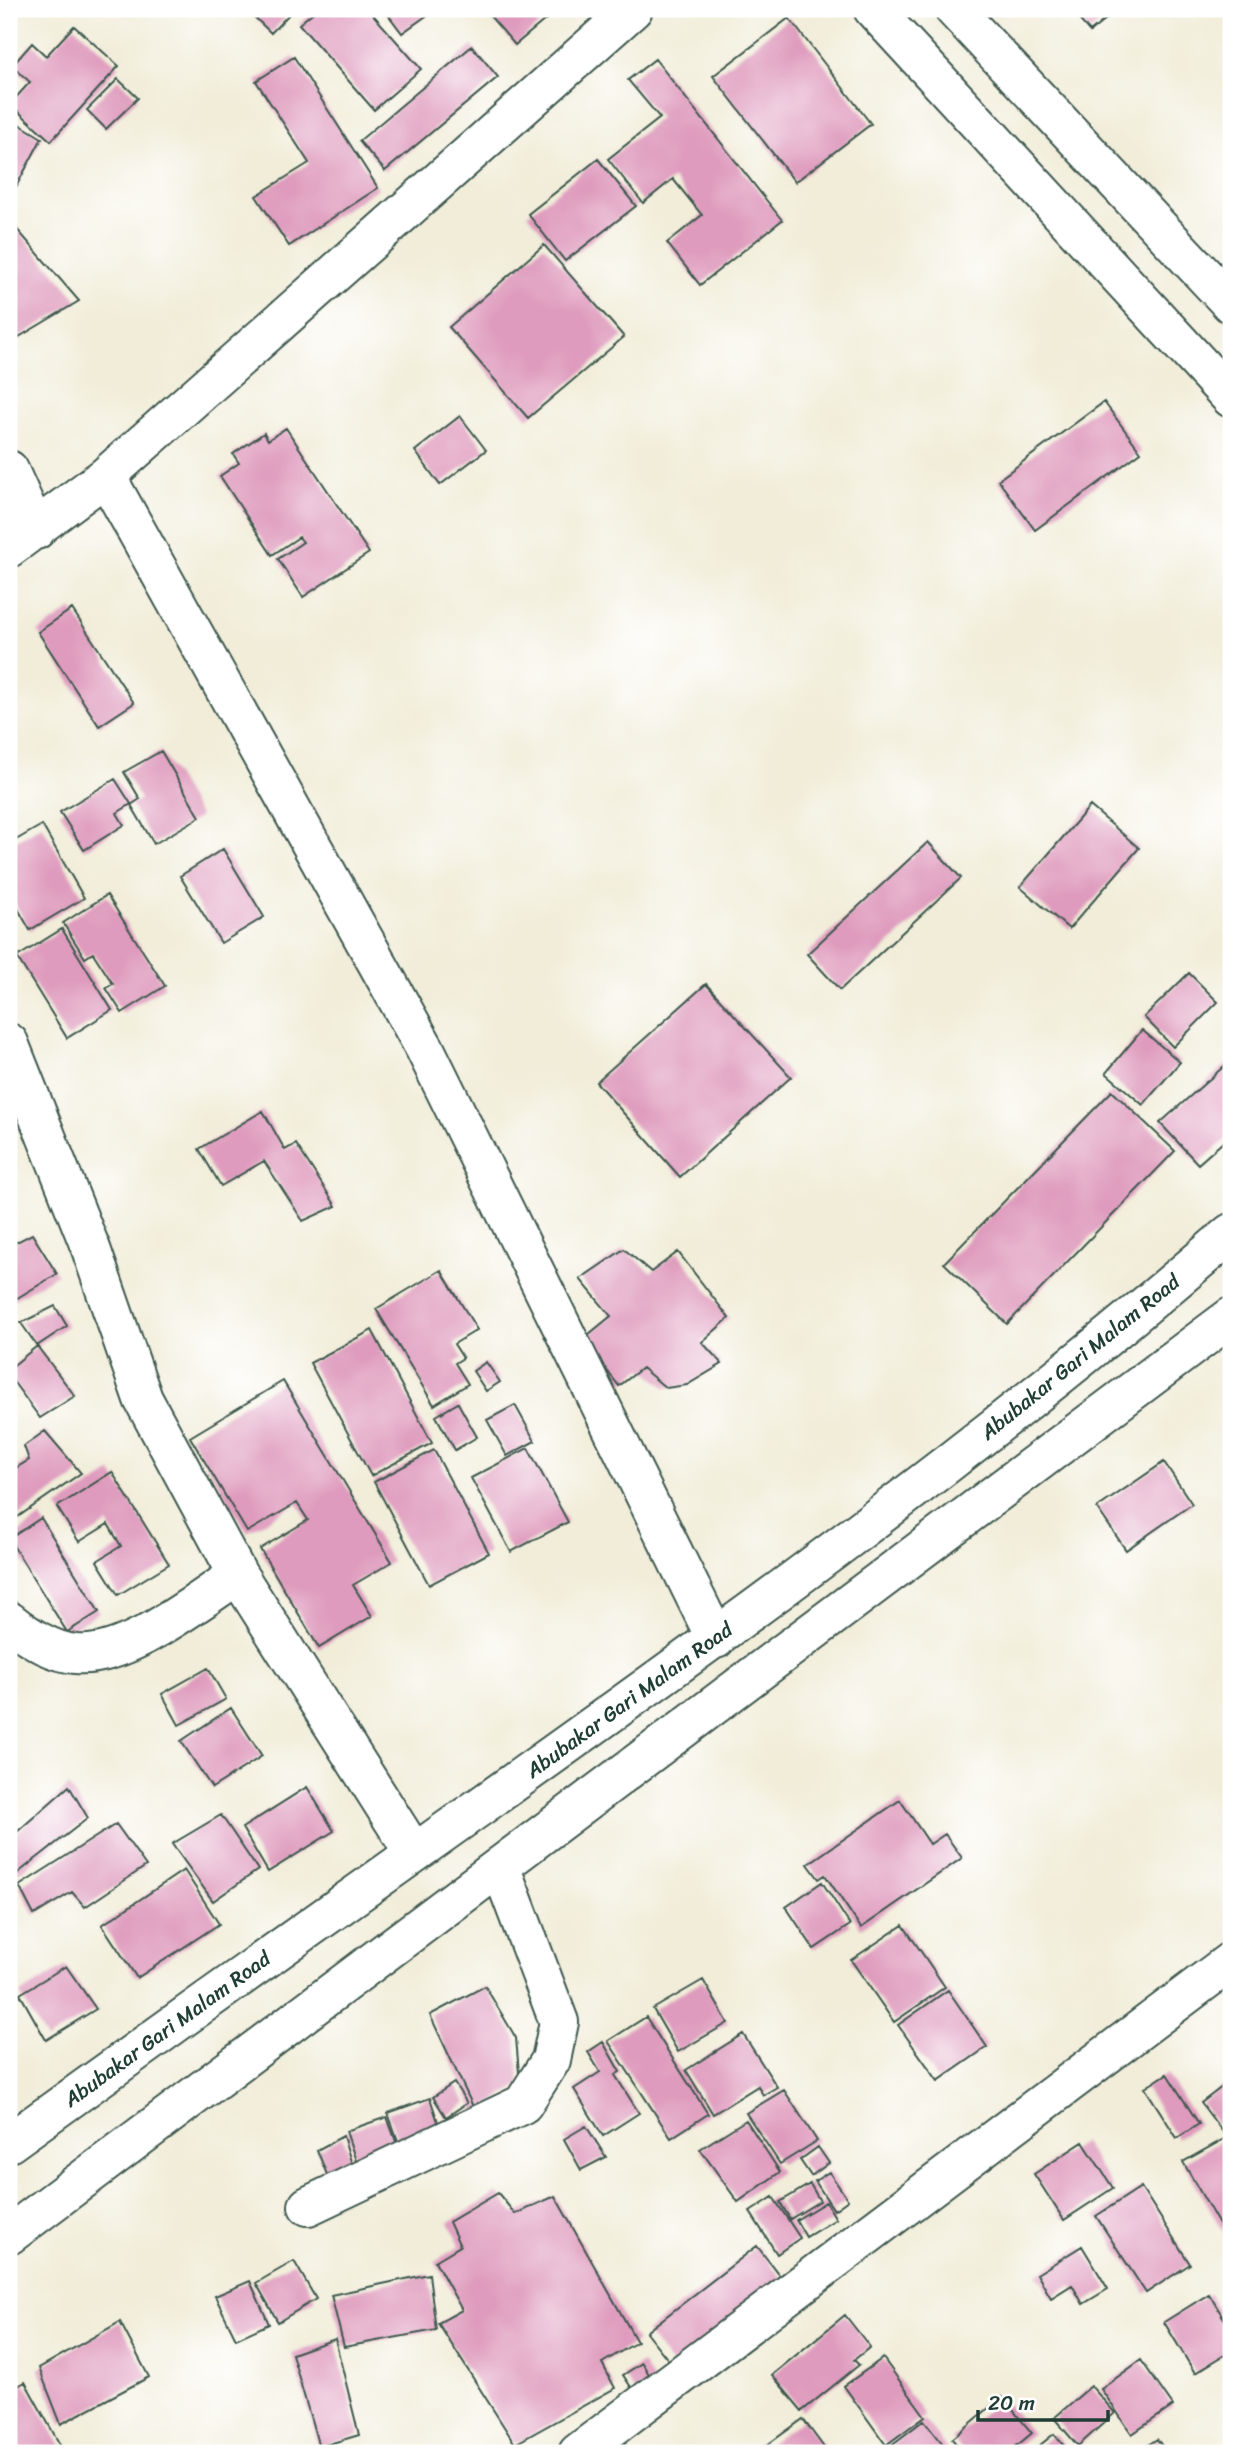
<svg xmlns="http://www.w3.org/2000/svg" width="1240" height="2462" font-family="Sriracha,sans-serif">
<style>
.building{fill:#df9bbe}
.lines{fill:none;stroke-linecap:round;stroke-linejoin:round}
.minor-casing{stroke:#3e574d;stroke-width:42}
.minor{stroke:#fff;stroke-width:38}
.labels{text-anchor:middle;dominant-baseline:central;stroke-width:7;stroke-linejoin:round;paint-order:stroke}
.street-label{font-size:21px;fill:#1f3d34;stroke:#fff}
</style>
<rect width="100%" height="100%" fill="#fff"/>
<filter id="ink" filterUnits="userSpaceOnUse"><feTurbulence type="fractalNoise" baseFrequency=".0143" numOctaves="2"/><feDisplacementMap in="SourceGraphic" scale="14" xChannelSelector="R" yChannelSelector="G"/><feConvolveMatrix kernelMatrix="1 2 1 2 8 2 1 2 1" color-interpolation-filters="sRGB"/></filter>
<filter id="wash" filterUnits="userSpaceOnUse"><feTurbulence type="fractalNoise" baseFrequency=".00686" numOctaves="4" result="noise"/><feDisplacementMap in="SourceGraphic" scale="28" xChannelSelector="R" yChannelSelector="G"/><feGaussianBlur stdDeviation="1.57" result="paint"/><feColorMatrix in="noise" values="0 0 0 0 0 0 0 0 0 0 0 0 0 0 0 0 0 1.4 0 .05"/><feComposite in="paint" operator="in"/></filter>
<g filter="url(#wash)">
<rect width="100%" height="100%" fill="#f1edd9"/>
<g id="blocks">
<!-- building -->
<path class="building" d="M246,9h48l-23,24z
M317,9h51l53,60 -47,41 -75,-86z
M384,9h52l-34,24z
M484,9h74l-43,36z
M1070,9h48l-28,23z
M789,18l82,106 -76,58 -82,-106z
M74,26l45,40 -68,75 -41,-37 20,-22 -18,-16 20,-23 14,13z
M472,46l26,31 -113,94 -26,-30z
M294,57l84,131 -89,58 -33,-50 53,-33 -53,-82z
M655,59l127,161 -82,65 -33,-42 35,-28 -29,-36 -30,24 -35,-44 52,-41 -32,-38z
M118,79l20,19 -32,31 -19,-19z
M9,118l33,20 -33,62z
M598,159l38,47 -71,55 -37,-47z
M9,220l70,81 -60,36 -10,-12z
M544,245l80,92 -96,81 -79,-91z
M1104,402l37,50 -106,78 -37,-50z
M460,416l26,34 -46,35 -25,-34z
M286,428l83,125 -66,44 -25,-38 25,-17 -4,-5 -27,18 -52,-79 19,-13 -6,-9 31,-21 4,7z
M72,609l62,94 -35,23 -61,-94z
M161,751l39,66 -46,27 -23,-39 9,-6 -16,-27z
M115,779l16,25 -14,9 7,12 -40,25 -24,-38z
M1090,806l49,42 -70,81 -49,-42z
M42,825l42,73 -54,32 -21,-37v-49z
M928,842l33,36 -121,112 -33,-36z
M223,849l41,68 -43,26 -41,-67z
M107,895l58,91 -43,27 -16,-25 7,-4 -20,-31 -8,5 -22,-35z
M62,929l50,81 -45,28 -50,-81z
M1189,973l29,29 -45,45 -29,-30z
M706,984l85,93 -111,100 -84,-95z
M1142,1030l38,32 -37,43 -37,-32z
M1231,1060v75l-33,29 -38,-41z
M1112,1091l63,60 -168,173 -63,-61z
M263,1111l22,39 11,-6 40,62 -33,15 -39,-60 -43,25 -22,-37z
M32,1234l25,40 -48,29v-57z
M624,1249l27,23 27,-20 51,66 -27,24 20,22 -35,21 -21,3 -24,-20 -23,18 -36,-47 28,-23 -31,-37z
M441,1270l36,60 -23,14 9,14 -8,5 13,21 -34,21 -58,-96z
M55,1306l12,20 -30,20 38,50 -35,22 -31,-42v-7l28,-23 -16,-23z
M372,1330l60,113 -61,33 -61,-113z
M486,1362l14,20 -14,9 -13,-20z
M283,1381l109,181 -39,23 19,31 -53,32 -59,-99 48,-29 -11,-17 -50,29 -57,-95z
M458,1403l19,34 -22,13 -19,-34z
M515,1405l20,36 -28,15 -20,-36z
M45,1431l36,42 -72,50v-51l20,-12 -5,-14z
M528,1448l40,74 -57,30 -40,-74z
M434,1450l55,103 -60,32 -55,-103z
M1164,1462l28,42 -66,46 -29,-42z
M112,1472l57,92 -51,31 -21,-34 24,-15 -13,-22 -29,18 -22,-35z
M41,1518l58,94 -32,20 -58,-93z
M208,1668l18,31 -47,26 -17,-31z
M231,1708l31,48 -50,32 -31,-47z
M69,1786l19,32 -79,62v-41z
M307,1787l27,44 -66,41 -26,-44z
M900,1800l30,44 15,-10 17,24 -101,70 -36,-53 -6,4 -11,-15z
M221,1815l37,55 -45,31 -41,-57z
M116,1824l30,42 -61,41 -13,-15 -38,23 -15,-29z
M184,1870l35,54 -82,54 -35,-53z
M822,1882l28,43 -36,24 -28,-42z
M903,1925l42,62 -51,35 -43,-62z
M66,1966l30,43 -50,31 -26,-46z
M703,1980l25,43 -50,29 -25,-43z
M485,1986l31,52 4,47 -44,28 -46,-98z
M948,1990l39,57 -49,34 -40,-56z
M646,2017l62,97 -37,24 -63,-97z
M743,2034l34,53 -14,8 -5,-9 -45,28 -27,-44z
M603,2042l17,30 -5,3 24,38 -36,23 -29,-47 26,-17 -12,-20z
M1167,2074l32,50 -22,14 -32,-50z
M1231,2080v63l-30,-40z
M454,2083l13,20 -21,14 -13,-20z
M784,2090l33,51 -37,23 -34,-51z
M430,2098l14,42 -41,15 -15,-42z
M387,2117l15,41 -42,15 -14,-42z
M746,2120l34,52 -42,30 -38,-53z
M586,2126l20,31 -25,13 -17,-31z
M343,2136l12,38 -23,13 -15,-37z
M1226,2138l5,10v84l-6,3 -42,-73z
M1083,2142l30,46 -49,32 -30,-46z
M818,2147l11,16 -18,13 -11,-16z
M829,2172l19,28 -14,10 -19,-29z
M810,2184l10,17 -30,18 -10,-17z
M1141,2187l49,77 -44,29 -50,-77z
M498,2193l17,21 40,-18 82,146 -35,21 13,25 -100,56 -77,-121 24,-13 -27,-49 25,-15 -11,-24z
M773,2197l27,41 -23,16 -27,-42z
M826,2202l10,17 -30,18 -10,-17z
M757,2246l27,35 -106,91 -32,-40z
M1082,2246l26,43 -25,15 -11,-19 -21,13 -14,-24z
M294,2261l22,38 -38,23 -22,-39z
M429,2274l7,56 -92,17 -13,-52z
M250,2281l19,43 -33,15 -21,-43z
M1209,2294l22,36v21l-36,22 -31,-51z
M845,2315l25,32 -16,13 5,5 -57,46 -30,-36z
M120,2322l29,55 -88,47 -22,-56z
M335,2339l24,96 -40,12 -27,-93z
M883,2358l42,58 -39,29 -42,-59z
M1141,2360l32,46 -41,28 -31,-45z
M642,2363l11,18 -18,12 -12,-18z
M25,2382l39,70 -3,1h-48l-4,-8v-54z
M1091,2386l24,27 -37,33 -24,-28z
M1002,2397l30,36 -24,20h-44l-12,-14z
M803,2419l25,34h-61l-4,-5z
M924,2420l26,33h-69z
M1054,2434l16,19h-40z
M1157,2439l10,14h-31z"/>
</g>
</g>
<g filter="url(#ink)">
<use href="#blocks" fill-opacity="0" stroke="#3e574d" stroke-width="2"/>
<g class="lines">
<!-- minor casing -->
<g class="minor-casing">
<path id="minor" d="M873,9l358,389
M954,9l277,295
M9,470l27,60
M106,476l319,573 291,590
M9,548l97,-72 527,-467
M9,1043l82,206 52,150 95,176 176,278
M9,1621c17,14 43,31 67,33 50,5 120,-52 162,-79
M9,2143c151,-109 303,-218 455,-325 262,-186 524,-375 767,-585
M308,2206l215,-102 28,-44 8,-38 -59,-156
M9,2235l1222,-918
M578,2453l653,-492"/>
</g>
<!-- minor -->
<use href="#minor" class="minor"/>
</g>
</g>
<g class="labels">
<!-- street labels -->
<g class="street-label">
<text transform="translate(1080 1357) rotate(-39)">Abubakar Gari Malam Road</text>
<text transform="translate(629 1700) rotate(-36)">Abubakar Gari Malam Road</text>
<text transform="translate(167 2029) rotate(-36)">Abubakar Gari Malam Road</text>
</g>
</g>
<!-- margin -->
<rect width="1240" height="2462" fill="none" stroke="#fff" stroke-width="35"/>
<!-- scale -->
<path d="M978 2410v10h130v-10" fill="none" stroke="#1f3d34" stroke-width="3.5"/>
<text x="988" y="2410" font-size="21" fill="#1f3d34" stroke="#ffffff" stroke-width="5" paint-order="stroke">20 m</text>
</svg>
